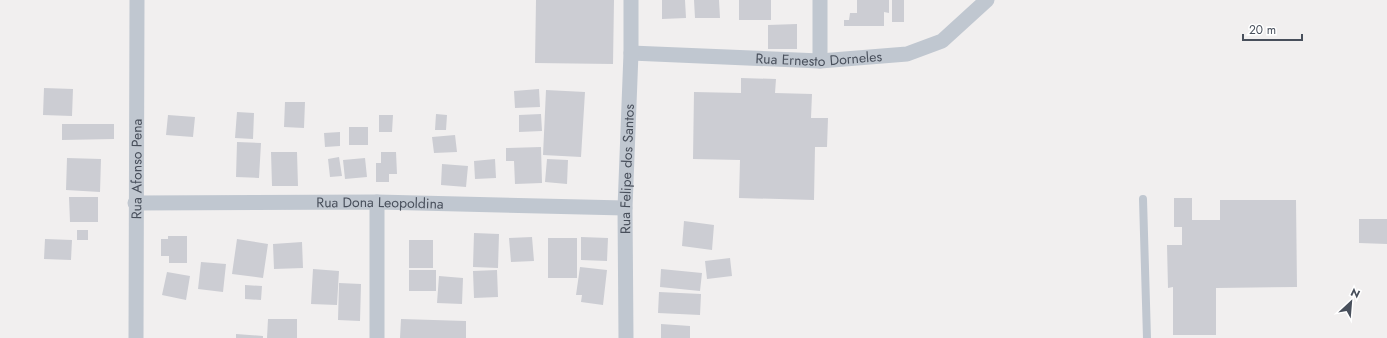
<svg xmlns="http://www.w3.org/2000/svg" width="1387" height="338" font-family="Jost,sans-serif">
<style>
.building{fill:#cccdd3}
.lines{fill:none;stroke-linecap:round;stroke-linejoin:round}
.service{stroke:#c0c7d0;stroke-width:8}
.minor{stroke:#c0c7d0;stroke-width:15}
.labels{text-anchor:middle;dominant-baseline:central;stroke-width:3;stroke-linejoin:round;paint-order:stroke}
.street-label{font-size:14px;fill:#484f5b;stroke:#fff}
</style>
<rect width="100%" height="100%" fill="#f1efef"/>
<!-- building -->
<path class="building" d="M536,0h78l-1,64 -78,-1z
M662,0h23l1,18 -24,1z
M694,0h25l1,18h-25z
M739,0h32v20h-32z
M857,0h32v13l-5,-1v14h-40v-6h5l1,-7h7z
M892,0h12v22h-12z
M797,24v25h-29v-24z
M741,78l35,1 -1,14 37,1 -1,24h17l-1,29h-12l-1,53 -75,-2 1,-38 -47,-1 1,-67 47,1z
M44,88l29,1 -1,27 -29,-1z
M539,89l1,18 -25,1 -1,-17z
M546,90l39,2 -4,65 -38,-2z
M285,102h20l-1,26 -20,-1z
M237,112l17,1 -1,26 -18,-1z
M436,114l11,1 -1,15h-11z
M541,114l1,17 -23,1v-17z
M168,115l27,2 -2,20 -27,-2z
M379,115h14l-1,17h-13z
M62,124h52v15l-52,1z
M349,127h19v18h-19z
M340,132v14l-15,1 -1,-14z
M455,135l2,17 -23,1 -2,-16z
M237,142l24,1 -2,35 -23,-1z
M541,147l1,36 -27,1 -1,-23h-8v-13z
M271,152h26l1,34h-26z
M381,152h15l1,22h-8v8h-13v-19h5z
M339,157l3,19 -12,1 -2,-18z
M67,158l34,1 -1,33 -34,-2z
M365,158l2,19 -22,2 -2,-19z
M495,159l1,19 -21,1 -1,-18z
M547,159l21,1 -1,24 -22,-2z
M442,164l26,2 -2,21 -25,-2z
M69,197h29v25h-28z
M1174,198h18v22h28v-20h76l1,87 -81,1v47h-43v-48l-5,1 -1,-43h15v-18h-8z
M1359,219h28v25l-28,-1z
M684,221l30,4 -2,25 -30,-4z
M77,230h11v10h-11z
M474,233l25,1 -1,34 -25,-1z
M168,236h19v27h-18v-7h-8v-17h7z
M532,237l2,24 -23,1 -2,-24z
M581,237l27,1 -1,23 -26,-1z
M548,238h29v40h-29z
M45,239l27,1 -1,20 -27,-1z
M237,239l31,5 -5,34 -31,-4z
M409,240h24v28h-24z
M302,242l1,26 -29,1 -1,-25z
M730,258l2,18 -25,3 -2,-18z
M201,262l25,2 -3,28 -25,-3z
M580,267l27,3 -4,35 -22,-3 1,-7h-6z
M313,269l26,2 -2,34 -26,-1z
M661,269l41,4 -2,18 -40,-4z
M409,270h27v21h-27z
M497,270l1,27 -24,1 -1,-27z
M167,272l23,4 -4,24 -24,-5z
M439,276l24,2 -1,26 -25,-1z
M339,283l22,1 -1,37 -22,-1z
M245,285l17,1 -1,14 -16,-1z
M659,292l42,2 -1,21 -42,-2z
M268,319h29v19h-30z
M401,319l65,2v17h-66z
M661,324l29,2v12h-29z
M236,334l27,2v2h-27z"/>
<g class="lines">
<!-- service -->
<path class="service" d="M1143,199l4,139"/>
<!-- minor -->
<g class="minor">
<path id="s1" d="M631,53l189,8 87,-7 35,-13 45,-41"/>
<path d="M820,61v-61"/>
<path id="s2" d="M135,203l242,-1 248,6"/>
<path id="s3" d="M136,338l1,-338"/>
<path d="M377,338v-136"/>
<path id="s4" d="M626,338l-1,-130 6,-155v-53"/>
</g>
</g>
<g class="labels">
<!-- street labels -->
<g class="street-label">
<text stroke="none"><textPath href="#s1" startOffset="188">Rua Ernesto Dorneles</textPath></text>
<text stroke="none"><textPath href="#s3" startOffset="169">Rua Afonso Pena</textPath></text>
<text stroke="none"><textPath href="#s4" startOffset="169">Rua Felipe dos Santos</textPath></text>
<text stroke="none"><textPath href="#s2" startOffset="245">Rua Dona Leopoldina</textPath></text>
</g>
</g>
<!-- north arrow -->
<g transform="translate(1351 302) rotate(26)" stroke="#ffffff" stroke-width="3" paint-order="stroke">
<path d="M0-3L7 15L0 10L-7 15Z" fill="#484f5b"/>
<text y="-6" font-size="11" font-weight="bold" text-anchor="middle" fill="#484f5b">N</text>
</g>
<!-- scale -->
<path d="M1243 34v6h59v-6" fill="none" stroke="#484f5b" stroke-width="2"/>
<text x="1249" y="34" font-size="12" fill="#484f5b" stroke="#ffffff" stroke-width="3" paint-order="stroke">20 m</text>
</svg>
